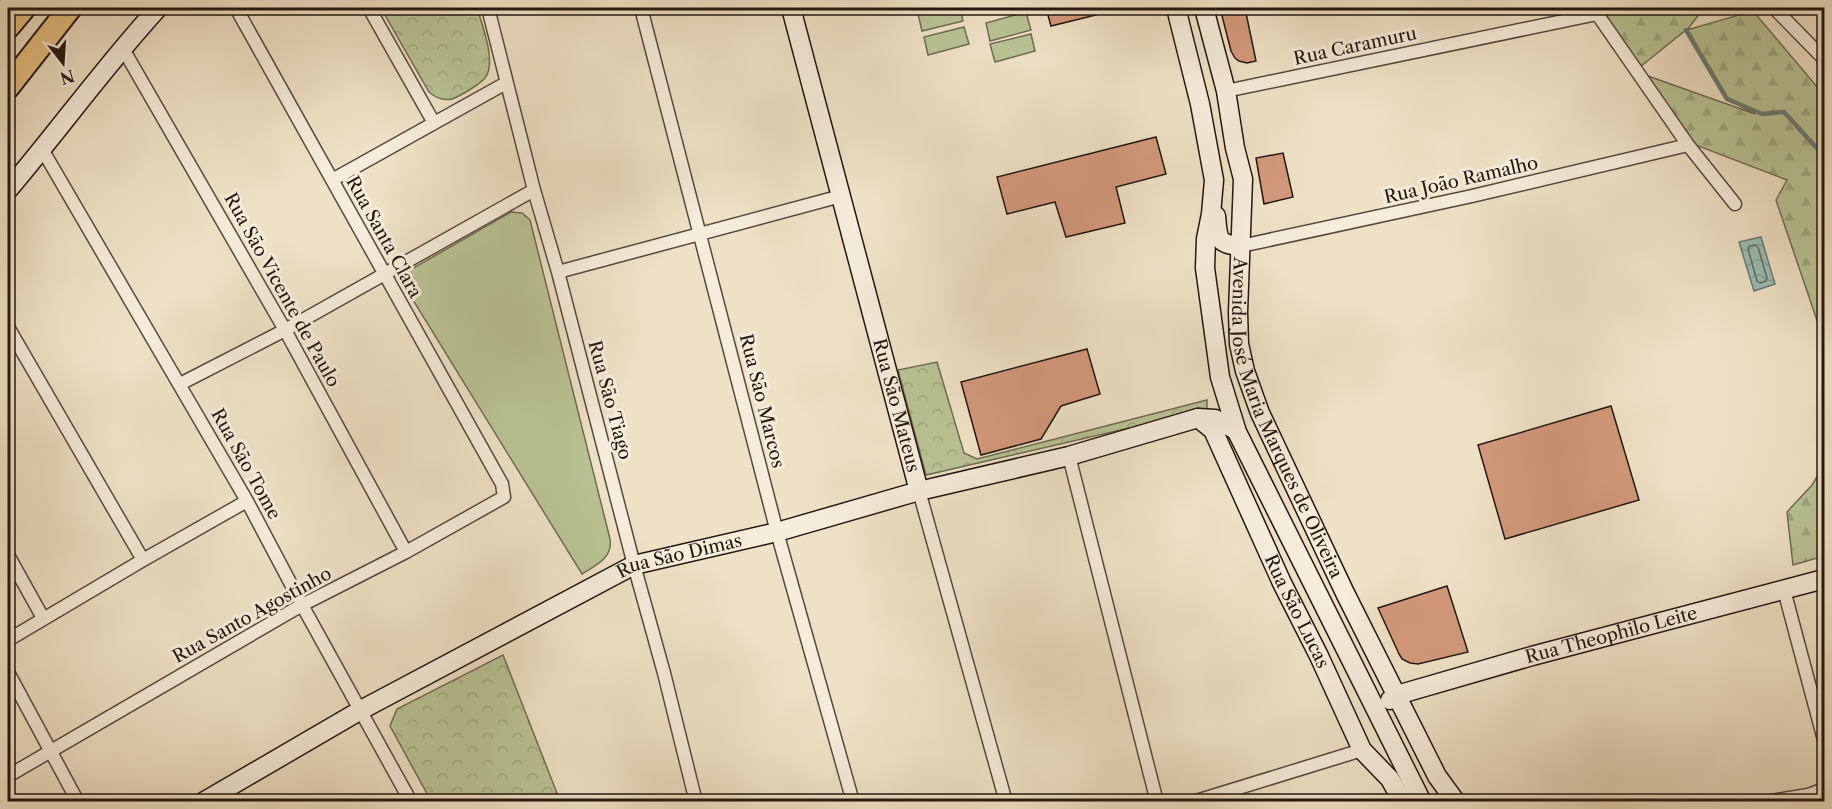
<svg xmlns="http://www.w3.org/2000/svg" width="1832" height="809" font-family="'Libre Caslon Text',serif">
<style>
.green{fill:#b9c395;stroke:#6e6d53;stroke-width:1.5}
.forest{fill:url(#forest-firs);stroke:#6e6d53;stroke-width:1.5}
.park{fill:url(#park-crowns);stroke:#6e6d53;stroke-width:1.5}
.water{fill:url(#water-waves);stroke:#6a7b73;stroke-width:1.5}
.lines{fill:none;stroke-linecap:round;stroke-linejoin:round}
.shore{stroke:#5e6a63;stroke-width:1.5}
.stream{stroke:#6a7b73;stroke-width:4.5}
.building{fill:#d3987b;stroke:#231711;stroke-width:1.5}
.street-casing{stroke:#564a3e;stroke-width:15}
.secondary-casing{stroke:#231711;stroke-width:21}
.highway-casing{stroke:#231711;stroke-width:26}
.street{stroke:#f5ecda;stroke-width:12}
.secondary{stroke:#f5ecda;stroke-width:18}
.highway{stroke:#e8c083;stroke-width:22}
.labels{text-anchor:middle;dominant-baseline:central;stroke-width:6;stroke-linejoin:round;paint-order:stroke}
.street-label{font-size:18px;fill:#231711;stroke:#f5ecda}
</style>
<defs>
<pattern id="forest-firs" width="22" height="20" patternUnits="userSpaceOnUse" patternTransform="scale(1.5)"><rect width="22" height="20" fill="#b9c395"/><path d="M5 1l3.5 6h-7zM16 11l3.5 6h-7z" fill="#9fa77f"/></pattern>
<pattern id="park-crowns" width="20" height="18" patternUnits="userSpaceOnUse" patternTransform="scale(1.5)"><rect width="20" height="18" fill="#b9c395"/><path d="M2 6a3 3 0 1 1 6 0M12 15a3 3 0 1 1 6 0" fill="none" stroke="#9fa77f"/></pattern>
<pattern id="water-waves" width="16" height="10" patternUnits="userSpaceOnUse" patternTransform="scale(1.5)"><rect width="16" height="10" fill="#9abeb5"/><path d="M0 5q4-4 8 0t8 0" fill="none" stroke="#84a39b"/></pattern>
</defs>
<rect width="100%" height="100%" fill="#efe1c6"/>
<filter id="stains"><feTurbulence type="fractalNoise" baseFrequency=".00333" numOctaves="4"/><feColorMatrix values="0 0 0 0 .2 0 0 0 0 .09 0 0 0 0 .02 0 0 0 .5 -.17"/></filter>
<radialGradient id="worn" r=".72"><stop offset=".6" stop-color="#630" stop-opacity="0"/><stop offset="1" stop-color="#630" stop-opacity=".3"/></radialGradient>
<!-- green -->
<path class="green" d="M941,8h19l3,13 -41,10 -4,-17z
M1026,12l5,18 -41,11 -4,-18z
M964,27l5,17 -41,11 -4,-18z
M1031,34l4,17 -40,11 -5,-18z
M511,212l11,1 8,7 80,319c3,19 -14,26 -28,35l-174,-282c-3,-8 -2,-14 2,-22z"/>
<!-- forest -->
<path class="forest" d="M1601,8h103l-17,22 66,-19 71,84v246l-48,-141 11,-20 -94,-36 -45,-68 107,38 -28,-15 -41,-69 -46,37 -36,-51z
M1824,465v91l-31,9 -6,-53 25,-27z"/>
<!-- park -->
<path class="park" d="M381,8h96c5,16 20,55 8,70 -6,7 -25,18 -33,21 -9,2 -16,-1 -23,-7z
M937,362l27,91 13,6 230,-59v10l-281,65 -28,-105z
M503,655l57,146h-129l-41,-75 7,-17z"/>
<!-- water -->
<path class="water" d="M1761,237l14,47 -21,7 -15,-49z"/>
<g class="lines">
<!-- shore -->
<path class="shore" d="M1755,245l3,2 9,31 -1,3 -6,2 -3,-2 -9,-32 1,-3z"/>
<!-- stream -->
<path class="stream" d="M1686,30l41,69 35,15 22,-2 40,44"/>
</g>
<!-- building -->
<path class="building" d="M1046,8h61l1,4 -57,14z
M1220,8h25l11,53 -9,2 -8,-2 -4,-3 -4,-7z
M1156,137l10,37 -50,13 9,36 -59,14 -11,-35 -48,12 -10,-37z
M1283,153l10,44 -29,7 -8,-46z
M1087,349l13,45 -39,12 -20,33 -60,16 -20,-73z
M1611,406l28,94 -134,39 -27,-94z
M1447,586l21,66 -50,12 -8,-1 -8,-4 -3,-5 -21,-46z"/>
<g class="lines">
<!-- street casing -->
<g class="street-casing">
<path id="street" d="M369,8l65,115
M488,8l46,182 24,82 76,293 30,108 32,129
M641,8l136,524 76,270
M1593,8l95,137 47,59
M1774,8l50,51
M122,47l163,283 121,222
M1226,91l371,-77
M42,149l205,352 55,104 109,197
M332,180l174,-97
M1241,246l231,-50 216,-51
M558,272l283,-76
M8,327l135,233
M180,384l105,-54 249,-140
M1069,456l88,346
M919,491l87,311
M8,555l35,63
M1784,590l40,150
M8,640l135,-80 104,-59
M8,672l70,130
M8,776l294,-171 104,-53 98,-55 -2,-13 -266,-476
M1193,802l169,-52
M1765,802l43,-7 16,-6"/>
</g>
<!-- secondary casing -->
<g class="secondary-casing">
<g id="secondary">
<path id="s1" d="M791,8l128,483"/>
<path d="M1176,8l24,96 14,76 -3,34 -5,25 -1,29 15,109 17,55 185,370"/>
<path id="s2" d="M1204,8l22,83 9,57 8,31 -5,133 1,32 6,27 15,42 85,180 92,183 19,26"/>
<path d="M8,190c51,-60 97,-124 150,-182"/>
<path d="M1216,216c2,23 1,28 25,30"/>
<path id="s3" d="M1198,418l15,12 69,153 37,73 43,94 28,29 13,23"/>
<path id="s4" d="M1390,700l7,-5 135,-39 292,-77"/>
<path id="s5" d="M203,802l158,-92 273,-145 143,-33 142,-41 150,-35 129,-38 17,1 21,11"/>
</g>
</g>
<!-- highway casing -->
<g class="highway-casing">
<path id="highway" d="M8,27l16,-19
M8,87l62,-79"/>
</g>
<!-- street -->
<use href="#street" class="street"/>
<!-- secondary -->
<use href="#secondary" class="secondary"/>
<!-- highway -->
<use href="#highway" class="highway"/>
</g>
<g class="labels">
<!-- street labels -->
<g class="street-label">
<text transform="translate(1355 46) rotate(-12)">Rua Caramuru</text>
<text transform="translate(1461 180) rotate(-13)">Rua João Ramalho</text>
<text transform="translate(384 237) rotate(61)">Rua Santa Clara</text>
<text transform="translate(282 290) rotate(61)">Rua São Vicente de Paulo</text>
<text transform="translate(610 400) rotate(75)">Rua São Tiago</text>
<text transform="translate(762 401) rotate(76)">Rua São Marcos</text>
<text stroke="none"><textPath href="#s1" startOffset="411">Rua São Mateus</textPath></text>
<text stroke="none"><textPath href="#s2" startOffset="424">Avenida José Maria Marques de Oliveira</textPath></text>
<text transform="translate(246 464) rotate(61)">Rua São Tome</text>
<text stroke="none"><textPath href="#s5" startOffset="538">Rua São Dimas</textPath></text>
<text stroke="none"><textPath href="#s3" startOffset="219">Rua São Lucas</textPath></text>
<text transform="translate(252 615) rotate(-29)">Rua Santo Agostinho</text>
<text stroke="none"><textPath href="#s4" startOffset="231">Rua Theophilo Leite</textPath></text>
</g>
</g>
<!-- margin -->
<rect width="1832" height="809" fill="none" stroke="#efe1c6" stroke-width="30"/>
<rect x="9" y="9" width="1814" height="791" fill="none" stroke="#231711" stroke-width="3"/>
<rect x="15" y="15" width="1802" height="779" fill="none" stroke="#231711" stroke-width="1.5"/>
<!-- north arrow -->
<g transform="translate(63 63) rotate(163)" stroke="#f5ecda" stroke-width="4.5" paint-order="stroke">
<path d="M0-4.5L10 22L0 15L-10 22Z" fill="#231711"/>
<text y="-9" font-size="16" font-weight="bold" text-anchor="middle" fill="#231711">N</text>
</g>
<rect width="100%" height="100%" filter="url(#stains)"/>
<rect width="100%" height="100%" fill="url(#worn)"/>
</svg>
